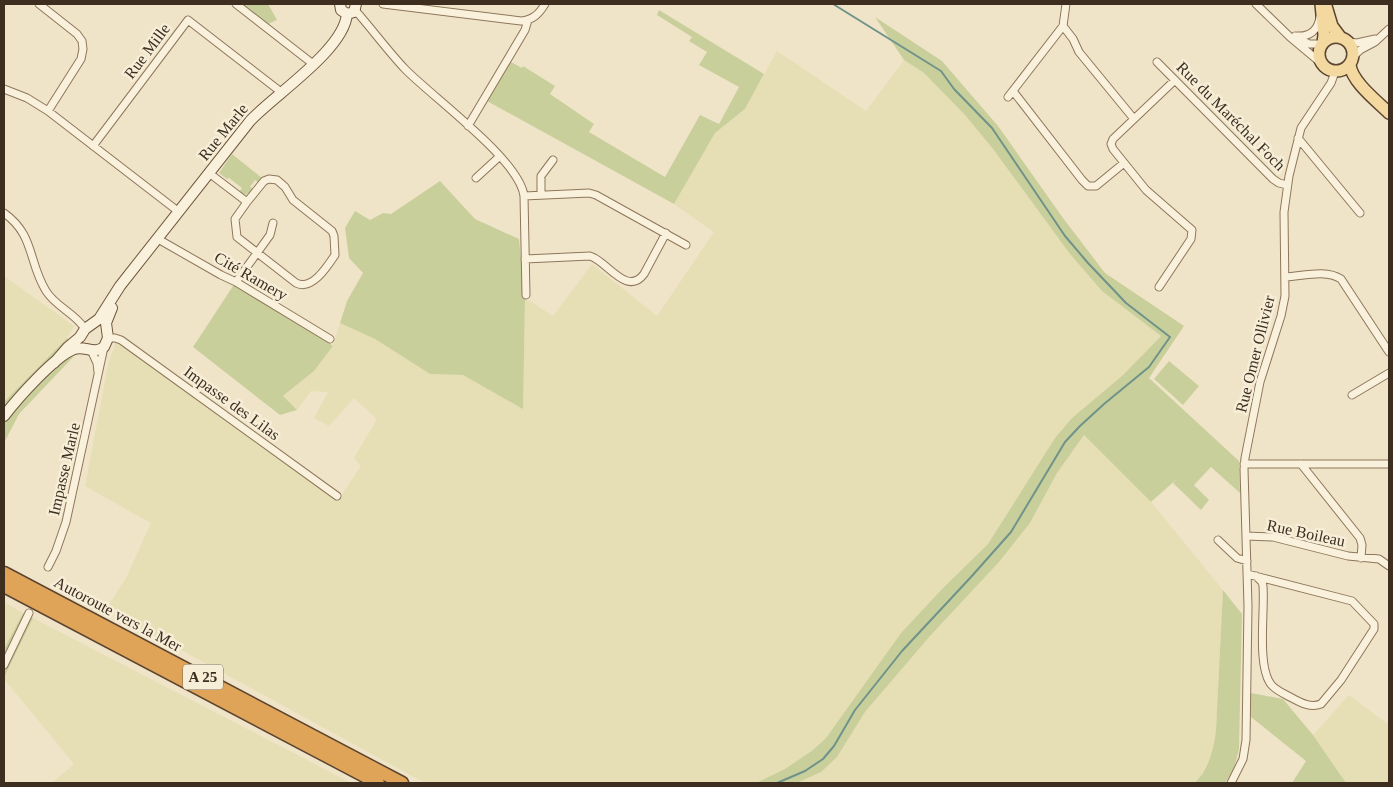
<svg xmlns="http://www.w3.org/2000/svg" width="1393" height="787" font-family="'Times New Roman',serif">
<style>
.farmland{fill:#e6deb5}
.green{fill:#c9cf9b}
.lines{fill:none;stroke-linecap:round;stroke-linejoin:round}
.stream{stroke:#6f938a;stroke-width:2}
.street-casing{stroke:#8d765c;stroke-width:9}
.secondary-casing{stroke:#6f573f;stroke-width:12}
.primary-casing{stroke:#5b4430;stroke-width:14}
.highway-casing{stroke:#5b4430;stroke-width:15}
.street{stroke:#faf1dc;stroke-width:7}
.secondary{stroke:#faf1dc;stroke-width:10}
.primary{stroke:#f3d9a0;stroke-width:11}
.highway{stroke:#e0a458;stroke-width:12}
.labels{text-anchor:middle;dominant-baseline:central;stroke-width:5;stroke-linejoin:round;paint-order:stroke}
.shield{fill:#f7eed8;stroke:#756857;stroke-width:1}
.shield-label{font-size:15px;font-weight:bold;fill:#3d2e20}
.street-label{font-size:16px;fill:#3d2e20;stroke:#f7eed8}
</style>
<rect width="100%" height="100%" fill="#f0e4c8"/>
<!-- farmland -->
<path class="farmland" d="M777,51l89,60 38,-51 20,13 41,42 28,34 77,105 32,37 59,45 -38,39 -51,43 -17,20 -67,106 -45,44 -42,45 -75,105 -13,12 -28,19 -29,14h-331l-319,-174 20,-31 25,-55 -66,-37 23,-121 8,-24 222,159 23,-34 -7,-8 23,-39 -23,-21 -25,28 -15,-8 14,-26 -17,-1 -14,19 -14,-13 31,-26 19,-25 7,-23 35,16 55,35 33,1 60,33 2,-108 5,1 23,15 39,-52 65,52 57,-84 -40,-28 41,-71 30,-24z
M4,276l70,50 -7,12 -63,64z
M1084,435l67,67 72,88 -7,140 -3,22 -14,27 -4,4h-398l24,-11 16,-15 28,-45 65,-76 69,-74 31,-39 27,-50z
M4,602l19,11 -19,36z
M33,618l255,132 63,33h-299l22,-19 -70,-85z
M1349,695l40,30v58h-43l-33,-48z"/>
<!-- green -->
<path class="green" d="M243,4h25l9,16 -9,4z
M659,10l105,64 -19,35 -30,24 -41,71 -187,-103 22,-40 13,7 1,-2 32,20 -5,8 44,30 -5,8 76,45 35,-62 19,9 20,-37 -40,-22 8,-13 -18,-11 3,-4 -35,-22z
M875,17l67,44 56,65 65,92 42,55 79,53 -35,52 90,83 1,32 -29,-26 -17,18 15,15 -8,10 -28,-27 5,-5 -27,24 -67,-67 -27,38 -27,50 -31,39 -69,74 -65,76 -28,45 -16,15 -24,11h-41l29,-14 28,-19 13,-12 75,-105 42,-45 45,-44 67,-106 17,-20 51,-43 38,-39 -59,-45 -32,-37 -77,-105 -28,-34 -41,-42 -20,-13z
M232,154l30,24 -3,5 -4,-3 -5,7 4,3 -9,5 -6,-3 3,-4 -13,-10 -2,1 -8,-6z
M440,181l35,38 44,20 6,61 -2,109 -60,-34 -33,-1 -55,-35 -35,-16 7,-22 16,-28 -14,-15 -4,-30 10,-17 15,9 13,-7 8,1z
M235,283l85,52 13,11 -19,25 -31,25 14,14 -17,5 -87,-68z
M67,338l10,15 -58,61 -15,29v-41z
M1169,361l30,25 -16,19 -29,-26z
M1223,590l19,24 -3,135 -5,20 -9,14h-30c14,-15 19,-34 21,-53z
M23,613l10,5 -29,60v-29z
M1251,693l32,6 30,36 33,48h-54l14,-22 -55,-44z"/>
<g class="lines">
<!-- stream -->
<path class="stream" d="M777,783l28,-12 18,-12 11,-13 21,-36 47,-59 69,-74 40,-45 54,-90 15,-16 24,-22 45,-37 21,-30 -44,-34 -38,-40 -23,-27 -73,-108 -38,-39 -13,-18 -108,-67"/>
<!-- street casing -->
<g class="street-casing">
<path id="street" d="M236,4l77,60
M383,4l138,17c12,-1 18,-7 24,-17
M1256,4l34,33 31,26
M355,10c17,19 32,40 50,59 26,27 115,91 119,127l2,99
M1063,26l10,13 6,13 55,67
M1295,36l14,8h13
M1297,36c13,1 21,-6 23,-19
M1348,42l9,1 18,-4
M1353,57l7,-7 15,-8 14,-13
M1157,62l116,117 6,4 8,2
M4,89l23,9 21,13 33,-52 2,-10 -1,-8 -5,-7 -38,-30
M1013,91l69,89 6,6h8l28,-23
M1008,97l55,-71 3,-22
M48,111l131,101
M468,126l57,-96 3,-10
M1298,138l62,75
M93,146l95,-126 93,72
M209,173l38,29 -12,17 2,18 59,46c16,8 31,-16 39,-28l-1,-19 -2,-5 -39,-31 -8,-13 -8,-7 -8,-1 -5,2 -17,21
M476,178l24,-22
M541,195v-19l12,-16
M524,196l65,-3 7,2 90,50
M4,213c31,22 24,49 42,78 10,16 29,22 39,38
M158,239l63,36 15,7 94,57
M525,259l65,-3c17,5 37,41 54,18l22,-41
M1286,277c17,-1 40,-8 55,2l48,73
M236,282l34,-47 3,-12
M1159,287l32,-48 1,-9 -46,-40 -33,-41 -2,-5 2,-5 62,-59
M108,338h7l6,2 216,156
M91,350l6,13 1,9
M1352,395l37,-22
M1244,464h145
M1301,464l59,74 2,7 -1,13
M1246,536l27,1 75,19 31,3 10,7
M1218,540l19,18 10,3
M48,567l8,-16 10,-29 38,-175
M1247,574l105,27 22,23v5l-33,51 -20,24c-10,4 -20,-1 -29,-6 -7,-4 -18,-8 -22,-15 -13,-20 -5,-72 -7,-97l-1,-4 -6,-6
M4,665l25,-52
M1231,783l12,-24 3,-19 2,-134 -4,-137 1,-11 15,-76 21,-66 4,-20 -1,-84 5,-36 12,-48 30,-45 4,-11"/>
</g>
<!-- secondary casing -->
<g class="secondary-casing">
<path id="secondary" d="M340,4l1,6 6,4
M347,14l7,-2 2,-8
M54,363l14,-16 12,-10 5,-8 14,-10 21,-33 130,-165c24,-26 94,-71 97,-107
M4,416c13,-17 51,-60 70,-67 11,-4 19,6 30,-2l4,-9 -2,-15 6,-15"/>
</g>
<!-- primary casing -->
<g class="primary-casing">
<path id="primary" d="M1321,4l3,31 -1,8
M1326,6l6,20 9,12
M1319 54a17 17 0 1 1 34 0a17 17 0 1 1-34 0Z
M1350,65c2,17 27,36 39,48"/>
</g>
<!-- highway casing -->
<g class="highway-casing">
<path id="highway" d="M4,573l398,210
M4,586l374,197"/>
</g>
<!-- street -->
<use href="#street" class="street"/>
<!-- secondary -->
<use href="#secondary" class="secondary"/>
<!-- primary -->
<use href="#primary" class="primary"/>
<!-- highway -->
<use href="#highway" class="highway"/>
</g>
<g class="labels">
<!-- shield labels -->
<rect class="shield" x="183" y="664.5" width="40" height="25" rx="4"/>
<g class="shield-label">
<text x="203" y="677">A 25</text>
</g>
<!-- street labels -->
<g class="street-label">
<text transform="translate(147 51) rotate(-53)">Rue Mille</text>
<text transform="translate(1231 116) rotate(45)">Rue du Maréchal Foch</text>
<text transform="translate(223 132) rotate(-51)">Rue Marle</text>
<text transform="translate(251 276) rotate(30)">Cité Ramery</text>
<text transform="translate(1255 354) rotate(-76)">Rue Omer Ollivier</text>
<text transform="translate(232 403) rotate(36)">Impasse des Lilas</text>
<text transform="translate(64 469) rotate(-77)">Impasse Marle</text>
<text transform="translate(1306 533) rotate(12)">Rue Boileau</text>
<text transform="translate(118 614) rotate(28)">Autoroute vers la Mer</text>
</g>
</g>
<!-- border -->
<rect width="1393" height="787" fill="none" stroke="#3d2e20" stroke-width="10"/>
</svg>
